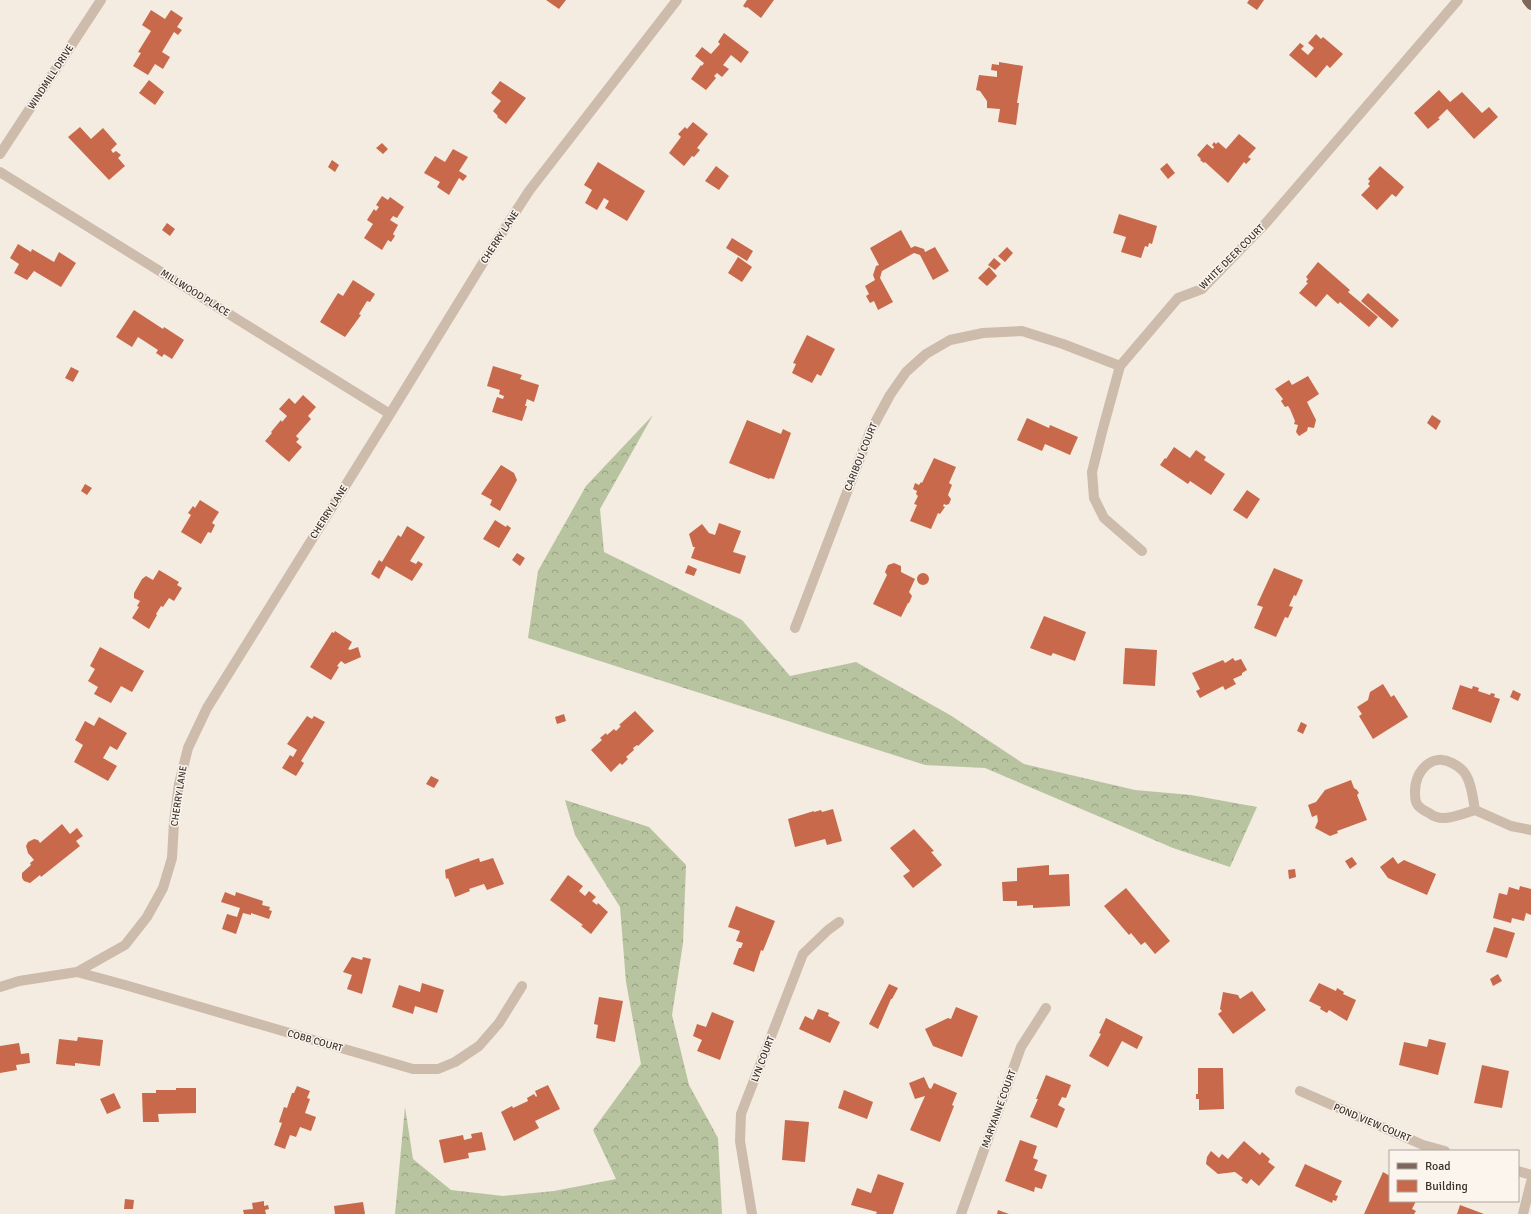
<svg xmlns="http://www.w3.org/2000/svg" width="1531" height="1214" font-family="Signika,sans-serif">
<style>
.forest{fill:url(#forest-crowns)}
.building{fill:#c8694b}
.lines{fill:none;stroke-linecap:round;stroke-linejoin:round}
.minor{stroke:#cdbbac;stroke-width:10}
.major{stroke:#7d675c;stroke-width:10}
.labels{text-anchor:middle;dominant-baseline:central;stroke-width:3;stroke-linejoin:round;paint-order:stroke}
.street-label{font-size:10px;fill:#3b302b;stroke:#fbf5ee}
</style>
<defs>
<pattern id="forest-crowns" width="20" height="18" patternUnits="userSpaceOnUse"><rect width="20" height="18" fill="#b8c4a0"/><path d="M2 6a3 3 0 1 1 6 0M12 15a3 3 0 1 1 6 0" fill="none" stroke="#97a083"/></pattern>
</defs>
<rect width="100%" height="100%" fill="#f4ebe1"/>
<!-- forest -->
<path class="forest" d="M653,415l-53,94 4,43 138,68 48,56 66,-14 94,53 74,49 111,26 56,5 66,12 -27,60 -57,-19 -188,-80 -60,-3 -397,-127 10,-67 48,-85z
M565,800l84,27 37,38 -3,78 -11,72 17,70 29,53 4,76h-327l10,-107 8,52 38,31 52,6 51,-5 62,-12 -23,-49 48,-66 -15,-82 -6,-75 -45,-72z"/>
<!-- building -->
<path class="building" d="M546,0h20l-7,9z
M747,0h27l-13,18 -14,-11 -1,1 -3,-2z
M1249,0h15l-7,10 -10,-7z
M151,10l14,9 6,-9 12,8 -6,9 5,3 -4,5 -4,-3 -12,20 8,5 -7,12 -8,-5 -7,11 -15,-9 8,-13 -3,-1 13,-21 -9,-6z
M724,33l25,19 -8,11 -10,-8 -8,10 6,4 -7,8 -5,-4 -3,3 2,2 -10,12 -15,-11 10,-14 1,1 2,-3 -9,-7 7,-9 9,7 9,-10 -2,-2z
M1316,34l5,5 2,-2 20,17 -13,14 -3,-3 -11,13 -27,-23 11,-12 4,3 -3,3 7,6 6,-7 -6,-5z
M999,62l24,4 -6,37h2l-3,22 -18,-3 2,-13 -13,-1v-7l-7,-10 -4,-1 3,-15 18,2v-6l-6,-1 1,-6 7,1z
M149,80l15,12 -9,13 -16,-12z
M500,81l26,17 -20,26 -9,-7 1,-1 -5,-5 8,-10 -10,-8z
M1439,90l11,12 12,-10 20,21 7,-6 9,10 -24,22 -27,-30 -9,9 2,1 -12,10 -14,-16z
M693,122l15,12 -11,14 3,2 -6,7 -2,-1 -8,10 -15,-13 12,-16 -3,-3 7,-7 2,2z
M80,127l11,12 12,-11 14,16 -6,6 2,3 3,-2 5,4 -3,3 7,8 -16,14 -41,-43z
M1239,134l17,14 -8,9 3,2 -5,5 -2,-2 -16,21 -23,-21 -1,1 -4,-3 1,-1 -4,-4 10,-11 6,5 1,-2 -2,-2 2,-3 2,2 2,-2 8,7z
M382,143l6,6 -5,5 -7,-6z
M453,149l15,8 -9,14 8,5 -4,5 -4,-3 -10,17 -12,-8 3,-5 -16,-9 11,-17 10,6z
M332,160l7,5 -4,7 -7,-5z
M598,162l47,29 -18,30 -22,-13 4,-7 -5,-3 -7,12 -12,-7 7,-13 -8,-5z
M1167,163l8,10 -7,6 -8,-10z
M716,166l13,10 -10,14 -14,-9z
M1380,166l24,21 -8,10 -4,-3 -15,16 -16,-15 9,-9 -2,-2 2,-3 -2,-2z
M382,196l6,4 2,-3 14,10 -7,11 -4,-2 -3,4 8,5 -5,9 2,2 -4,6 -3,-2 -6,10 -18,-12 9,-14 -6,-4 7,-11 2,2 3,-4 -3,-2z
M1119,214l38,12 -5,18 -3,-1 -1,4 -3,-1 -4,12 -20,-6 5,-15 -13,-4z
M167,223l8,6 -5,7 -8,-6z
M901,230l10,18 4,-2 9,3 1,3 10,-5 14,24 -16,9 -13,-25 -6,-2 -32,18 -2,7 13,24 -15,8 -4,-9 -4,2 -4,-7 3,-2 -4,-8 10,-6 -2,-5 3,-9 3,-1 -9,-17z
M732,238l21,13 -6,10 -21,-13z
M18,244l13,8 1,-3 22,13 5,-10 17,11 -15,24 -27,-16 -7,9 -13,-7 5,-9 -9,-6z
M1007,247l6,6 -8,9 -7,-6z
M738,257l14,10 -10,15 -14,-9z
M994,258l7,6 -6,6 -7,-5z
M1318,262l32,28 -2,2 30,25 -9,10 -29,-25 -2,2 -11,-10 -11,13 -17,-14 9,-10 -2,-1 2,-3 -2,-2z
M989,267l8,9 -10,10 -9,-8z
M353,280l22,14 -5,8 -3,-1 -8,13 2,1 -16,22 -25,-15 18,-29 5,3z
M1368,293l31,27 -7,8 -31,-27z
M134,310l29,19 1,-2 20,13 -12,19 -8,-5 -2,3 -6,-4 2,-3 -20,-13 -6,10 -16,-10z
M807,335l28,14 -14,27 -4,-2 -5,9 -20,-10 4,-9 -3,-1z
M493,366l29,9 -2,4 19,6 -5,17 -7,-3 -2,7h2l-5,15 -30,-9 5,-15 6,2 1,-3 -5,-2 1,-4 -13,-4z
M71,367l8,4 -6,11 -8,-4z
M1308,376l11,18 -12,8 9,18 -2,8 -6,-1 -1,4 -8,5 -3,-4 2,-7 -4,-1 1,-3 -5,-12 -2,-3 -3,1 -4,-6 2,-2 -8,-10 14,-9 3,5z
M303,395l13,12 -8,9 3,3 -15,17 3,3 -3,3 6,5 -13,15 -24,-21 7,-8 -1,-1 10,-12 1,2 5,-6 -8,-7 10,-11 6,6z
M1432,415l9,6 -5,9 -9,-7z
M1027,418l22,10 1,-3 28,12 -8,18 -25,-11 -3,7 -25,-11z
M747,420l34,14 2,-5 8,4 -17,46 -4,-1 -1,1 -40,-16z
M1174,447l16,11 6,-8 10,7 -2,3 21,14 -14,21 -21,-14 -2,3 -28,-19 5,-7 1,1z
M934,458l22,9 -7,16 3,2 -4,10 3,4 -2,5 -3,1 -2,-1 -1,2 2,1 -5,7 -2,-1 -7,16 -21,-8 7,-16 -3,-1 4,-8 -2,-2 1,-3 -4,-2 2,-6 4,2 2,-3 1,1z
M501,465l13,8 3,7 -17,31 -10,-6 2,-5 -11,-6z
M85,484l7,4 -5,7 -6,-4z
M1247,490l13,9 -13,20 -14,-9z
M200,500l19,12 -7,11 3,2 -4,8 -3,-1 -7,12 -20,-12 10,-17 -3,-2 5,-7 2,2z
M495,520l11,7 1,-2 4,3 -12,20 -16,-9z
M719,523l22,8 -8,21 13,4 -6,18 -49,-16 4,-11h-2l-4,-13 13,-10 7,9 6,2z
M407,526l18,11 -15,24 6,3 2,-3 5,3 -11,17 -26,-15 -7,13 -8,-5 8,-14 3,2 16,-27 3,2z
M517,553l8,5 -5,8 -8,-6z
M894,563l7,3v6l14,7 -6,13 3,4 -3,7h-1l-7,14 -28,-13 14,-29 -2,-3 3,-7z
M688,565l9,4 -3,7 -9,-3z
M1274,568l29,12 -7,16 -2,-1 -5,11 4,1 -5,11 -3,-1 -9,20 -22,-9 9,-21 -6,-2z
M159,570l20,12 -2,3 5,3 -8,13 -5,-3 -6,9 -2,-1 -5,8 1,1 -8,14 -17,-11 7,-11 -2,-1 3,-5 -6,-3v-5l8,-14 4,-3 7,4z
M917 579a6 6 0 1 1 12 0a6 6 0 1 1-12 0Z
M1044,616l42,16 -11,29 -22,-8 -2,3 -21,-8z
M335,631l17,11 -4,7 2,1 8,-3 3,10 -16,7 -4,-3 -4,5 2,1 -8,13 -21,-13 22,-35 2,1z
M100,647l44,24 -12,21 -11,-6 -10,17 -17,-9 4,-7 -10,-6 7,-12 -5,-3z
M1125,648l32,2 -2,36 -32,-2z
M1233,658l2,3 6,-2 6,11 -5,3v2l-9,4 3,5 -11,6 -2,-4 -23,12 -4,-7 4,-2 -8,-16 31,-13 2,3z
M1383,684l8,13 3,-2 14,22 -35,22 -14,-23 3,-2 -5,-7 11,-7 2,-8z
M1460,685l12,4 1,-3 6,2 -1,3 12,4 1,-2 4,1 -1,3 6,2 -9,24 -39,-14z
M1513,690l8,4 -3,7 -8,-4z
M635,711l19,20 -16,15 -1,-1 -4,3 1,2 -8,7 2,2 -6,6 -2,-2 -9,9 -20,-22 11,-10 -2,-2 6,-5 1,2 7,-6 2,2 5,-5 -2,-1z
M564,714l2,7 -9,3 -2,-7z
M307,716l5,3 2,-3 11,6 -24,39 3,2 -8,13 -14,-8 8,-13 3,2 4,-7 -10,-6z
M99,717l28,16 -10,17 -7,-4 -7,12 14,8 -9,15 -34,-19 9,-17 -8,-5 10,-19 9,5z
M1301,722l6,3 -4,9 -6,-3z
M431,776l8,4 -5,8 -8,-4z
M1351,780l3,8 3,2 2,3 -2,2 10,25 -30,11 1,2 -8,3 -15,-8 3,-7 -1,-6 -5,2 -4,-12 8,-3 9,-12z
M833,809l9,32 -15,4 -2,-6 -30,8 -7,-28 26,-8v1l7,-2 1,2z
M62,824l8,10 7,-6 6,8 -7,5 4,5 -39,31 -1,-2 -10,8 -6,-2 -2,-3v-5l9,-8 -1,-2 4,-3 -6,-7 -2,-7 2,-4 6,-3 4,1 2,3z
M914,829l20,22 -3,1 11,13 -29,23 -10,-12 7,-5 -20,-23z
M1352,857l5,7 -7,5 -5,-8z
M1393,857l5,7 6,-4 32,14 -9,21 -39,-17 -8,-11z
M479,858l1,4 13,-4 11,26 -17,6 -3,-6 -15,5 1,2 -15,6 -7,-19 -2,1 -1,-9z
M1049,865v10l20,-1 1,32 -37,2v-3l-16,1v-5h-14l-1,-19 15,-1v-13z
M1295,869l1,8 -7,2 -1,-9z
M568,875l15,11 -4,5 6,5 4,-5 7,6 -4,4 5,4 1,-2 10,9 -17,22 -10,-8 2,-1 -33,-25z
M1520,886l11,3v26l-5,-2 -2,8 -12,-3 -1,5 -18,-5 6,-25 8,2 2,-8 10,3z
M1126,888l44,53 -15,13 -10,-12 -4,3 -10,-12 -2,2 -25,-29z
M225,892l10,4 1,-4 27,9 -1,4 8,2 -1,3 3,1 -3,8 -18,-6v2l-8,-2 -7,21 -14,-5 5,-15 10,3 3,-9 -19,-6z
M736,906l39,15 -12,30 -2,-1 -7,22 -21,-8 6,-16h2l2,-5 -7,-2 4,-10 -12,-4z
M1494,927l21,6 -8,25 -21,-6z
M352,957l10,3 1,-3 8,2 -9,35 -15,-5 5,-14 -9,-3z
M1498,974l4,7 -9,5 -3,-7z
M422,983l22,7 -7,23 -22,-7 -2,8 -21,-7 7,-22 21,7z
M1319,983l17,8 1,-3 7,4 -1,2 13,6 -9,21 -18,-11 -2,3 -7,-4 1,-2 -12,-6z
M889,984l9,4 -6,11h-1l-13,30 -9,-5z
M1252,991l14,19 -33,24 -15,-20 4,-3 -2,-2 3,-17 15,3 2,4z
M599,997l24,4 -8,41 -19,-4 2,-13 -4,-1z
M956,1007l22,9 -16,41 -29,-11 -8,-17 23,-11 3,1z
M818,1009l11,4 -1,3 12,6 -10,21 -31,-14 6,-13 8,4z
M712,1012l22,9 -14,39 -23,-9 5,-11 -9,-4 4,-12 9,3z
M1106,1018l37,19 -6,12 -15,-8 -14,26 -19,-11 12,-22 -2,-1z
M78,1037l25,3 -3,26 -25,-3v3l-19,-2 3,-25 18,2z
M1429,1039l17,4 -8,32 -39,-10 5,-23 23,5z
M19,1043l2,11 8,-1 1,10 -14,2 1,5 -17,3v-27z
M1482,1065l27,6 -7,37 -28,-5z
M1198,1068h25l1,41 -25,1v-11h-3v-5h2z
M1046,1075l25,10 -5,13 -4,-1 -4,8 7,4 -8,19 -27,-11 8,-18h-2z
M924,1077l5,11 2,1 3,-6 23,10 -5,12 2,1 -14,36 -30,-12 15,-34 -10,3 -6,-16z
M548,1085l12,24 -25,12 4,7 -25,13 -13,-29 11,-6 1,2 15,-7 -1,-3 7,-4 2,3 1,-1 -2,-5z
M297,1086l13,5 -3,7 3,1 -5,14 11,4 -5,14 -11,-4 -4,10 -6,-2 -5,14 -11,-4 8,-22 -3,-1 5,-15 3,1 5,-15h2z
M176,1088h20v25l-38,1 1,8h-16l-1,-29h14v-3h20z
M844,1090l29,12 -6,17 -29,-11z
M114,1093l7,15 -14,6 -7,-15z
M785,1120l24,2 -4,40 -23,-2z
M482,1132l4,18 -18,3 1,5 -25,5 -5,-23 24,-5 1,5 8,-2 -1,-4z
M1020,1140l17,6 -4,12 5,2 -4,10 13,5 -5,14 -7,-2 -1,5 -29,-11z
M1244,1141l16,14 2,-3 8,7 -2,3 7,5 -16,19 -8,-7 -4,5 -6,-4 2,-2 -8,-6 -17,2 -12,-10 1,-7 4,-6 8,7 3,-4 6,5z
M1305,1164l37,17 -7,14 3,1 -2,5 -3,-1 -1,3 -37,-17z
M1383,1172l7,4v25h26l-4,8 4,2 -2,3h-50z
M878,1174l26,9 -11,31h-17l1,-2 -26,-7 6,-17 14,5z
M125,1199l9,1 -1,9h-9z
M264,1201v5l4,-1 1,4 -4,1 1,4h-22l-1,-4 10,-1 -1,-6z
M363,1202l2,12h-30l-1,-8z
M1460,1205l24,9h-27z
M998,1210l11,4h-12z"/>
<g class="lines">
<!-- minor -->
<path class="minor" d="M0,154l101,-154
M0,172l390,242
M1142,551l-38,-33 -10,-20 -2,-26 10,-40 18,-66 58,-68 24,-9 64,-66 192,-223
M795,628l75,-196 20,-37 16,-23 20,-18 24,-14 33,-7 39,-2 41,13 57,22
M1475,810c-2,-11 -3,-24 -8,-33 -3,-7 -9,-11 -15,-14 -21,-11 -37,9 -37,29 0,4 0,9 2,12 2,4 8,7 12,9 4,3 9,5 14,5 11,0 22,-5 32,-8l36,16 20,4
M77,972l48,13 288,84h25l17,-7 24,-16 20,-23 23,-37
M0,987l19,-6 58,-9 48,-27 22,-28 16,-29 9,-30 2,-36 5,-38 9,-36 19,-40 183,-294 99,-161 40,-62 148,-191
M1300,1091l123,54 22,6
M1518,1171l13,4
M752,1214l-12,-73 1,-27 62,-160 25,-24 11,-8
M961,1214l60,-167 25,-39
M1523,1214l8,-32"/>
<!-- major -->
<path class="major" d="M1527,0l4,5"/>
</g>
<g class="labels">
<!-- street labels -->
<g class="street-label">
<text transform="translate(51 77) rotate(-57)">WINDMILL DRIVE</text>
<text transform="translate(500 237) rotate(-57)">CHERRY LANE</text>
<text transform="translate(1232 257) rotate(-45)">WHITE DEER COURT</text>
<text transform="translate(195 293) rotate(32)">MILLWOOD PLACE</text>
<text transform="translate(861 457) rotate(-68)">CARIBOU COURT</text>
<text transform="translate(329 512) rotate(-58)">CHERRY LANE</text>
<text transform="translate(179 796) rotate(-81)">CHERRY LANE</text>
<text transform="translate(315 1041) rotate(16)">COBB COURT</text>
<text transform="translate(763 1059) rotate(-69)">LYN COURT</text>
<text transform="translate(999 1109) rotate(-70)">MARYANNE COURT</text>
<text transform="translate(1372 1123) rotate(23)">POND VIEW COURT</text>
</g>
</g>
<!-- legend -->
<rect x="1389" y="1150" width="130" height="52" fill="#fbf5ee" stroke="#aea6a0"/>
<rect x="1397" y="1163" width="20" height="6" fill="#7d675c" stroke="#aea6a0"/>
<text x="1425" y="1170" font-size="12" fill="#3b302b">Road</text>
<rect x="1397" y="1180" width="20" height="12" fill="#c8694b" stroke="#aea6a0"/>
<text x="1425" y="1190" font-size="12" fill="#3b302b">Building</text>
</svg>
